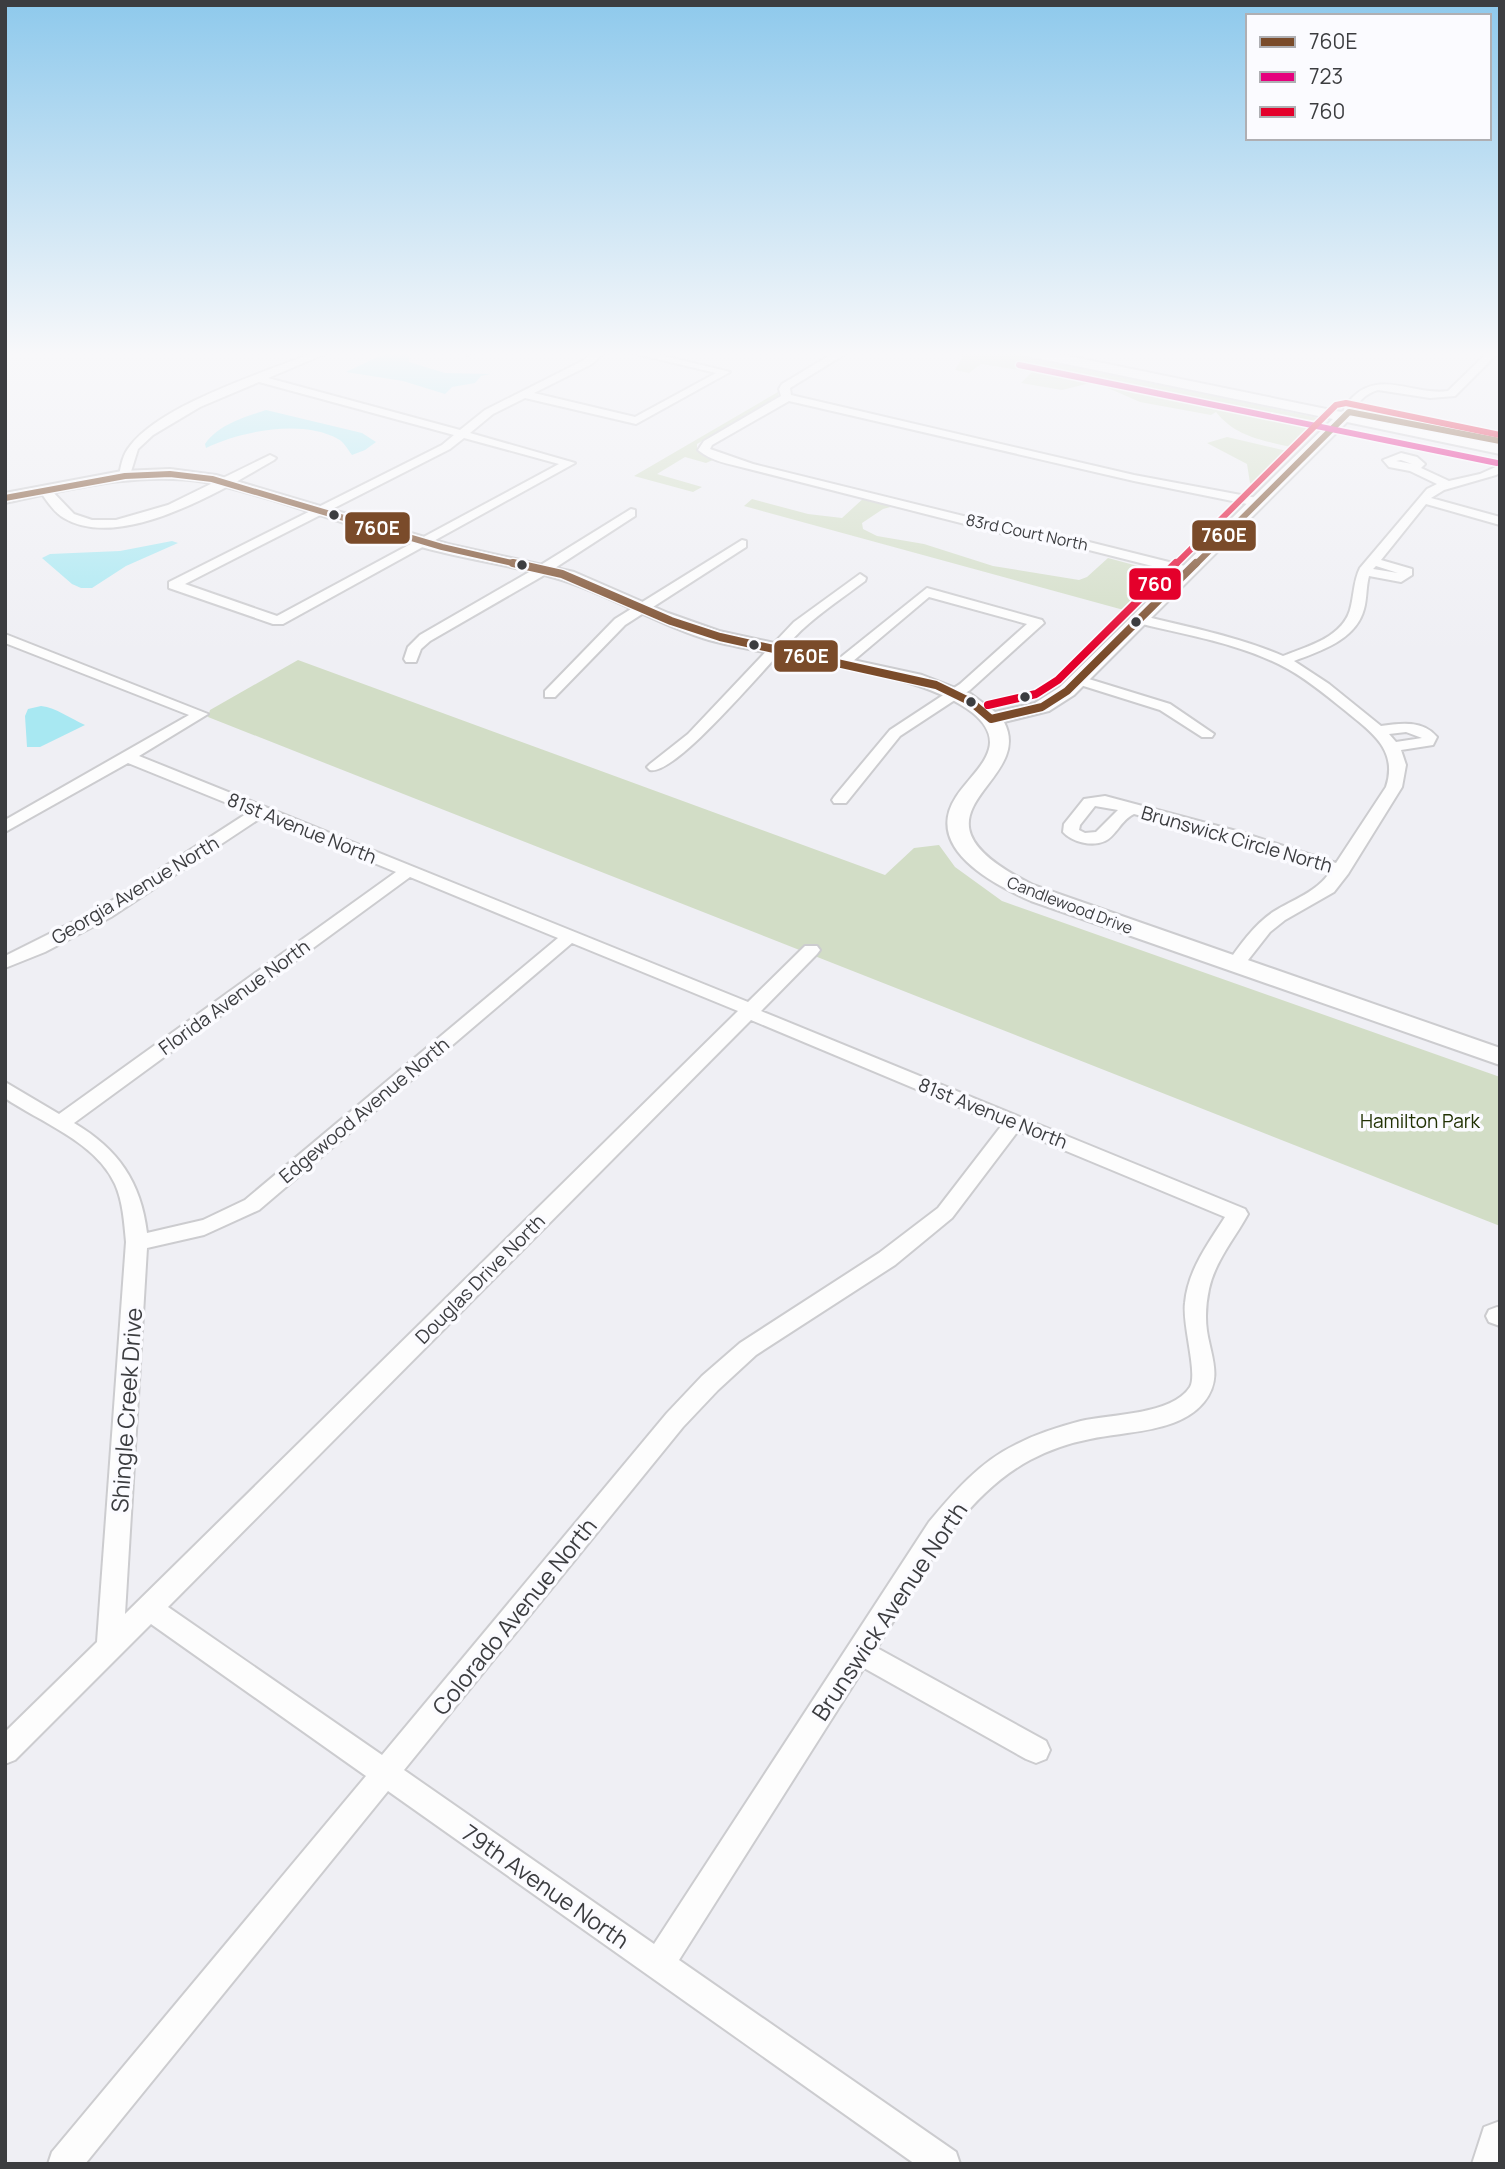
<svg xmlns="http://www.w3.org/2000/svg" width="1505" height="2169" font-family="Manrope,sans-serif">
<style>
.green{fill:#d2ddc6}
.water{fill:#a8e8f2}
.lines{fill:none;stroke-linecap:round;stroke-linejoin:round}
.street-casing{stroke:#cccccf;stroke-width:4}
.secondary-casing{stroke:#cccccf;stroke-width:4}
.street{fill:#fdfdfd;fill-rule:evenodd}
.secondary{fill:#fdfdfd;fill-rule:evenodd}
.bus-1-far1-casing{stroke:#fbfbff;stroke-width:9}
.bus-1-casing{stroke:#fbfbff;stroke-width:11}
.bus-2-casing{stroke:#fbfbff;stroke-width:9}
.bus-3-far1-casing{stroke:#fbfbff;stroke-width:9}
.bus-3-casing{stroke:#fbfbff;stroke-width:11}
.bus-1-far1{stroke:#7a4b2a;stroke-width:6}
.bus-1{stroke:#7a4b2a;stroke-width:8}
.bus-2{stroke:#e5007d;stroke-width:6}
.bus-3-far1{stroke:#e4002b;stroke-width:6}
.bus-3{stroke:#e4002b;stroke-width:8}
.bus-dot{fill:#3c3d40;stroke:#fbfbff;stroke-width:2.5}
.labels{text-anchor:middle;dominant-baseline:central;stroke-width:7;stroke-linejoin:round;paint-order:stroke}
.far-street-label{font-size:16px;fill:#3c3d40;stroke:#fbfbff}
.street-label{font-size:19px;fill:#3c3d40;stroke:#fbfbff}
.park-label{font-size:19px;fill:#213103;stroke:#fbfbff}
.near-street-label{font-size:23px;fill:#3c3d40;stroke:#fbfbff}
.line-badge{stroke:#fbfbff;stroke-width:2.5}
.badge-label{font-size:19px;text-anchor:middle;font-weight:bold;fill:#fff}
</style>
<rect width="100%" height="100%" fill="#efeff4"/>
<!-- green -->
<path class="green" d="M961,351h41l316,67 -27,29c-29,-7 -55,-10 -75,-35l-5,3 -71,-13 -41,-18h-13l-24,6 -41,-7 11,-11 -51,-8 -12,9 -14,-3 7,-12z
M778,392v5l-81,47v6l18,9 -9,4 -21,-6 -28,17 45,13 -9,5 -59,-16z
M1227,437l64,15 -33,36 -8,-5 -3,-19 -40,-21z
M866,496l32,9 -15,4 -21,14 1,6 14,7 47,8 69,22 86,14 8,-3 21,-19 41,11 3,-4 20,6 -41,41 -387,-106 8,-7 56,15 34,4z
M298,660l587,215 29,-27 25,-3 16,22 47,34 498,176v149l-1292,-509 2,-7z"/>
<!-- water -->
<path class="water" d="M390,351h19v11l36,11 45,1 -9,2 -6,7 -23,4 -7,7 -42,-13 -57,-9z
M266,410l96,23 14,9 -11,8 -13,5c-4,-5 -8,-13 -14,-16 -36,-20 -97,-8 -132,9l-1,-4c13,-19 39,-27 61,-34z
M172,541l6,2 -52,23 -34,22h-11l-9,-4 -30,-26 8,-4 70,-3z
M41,706c16,2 28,12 44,19l-45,22h-13l-2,-31 3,-7z"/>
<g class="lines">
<!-- street casing -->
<g class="street-casing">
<path id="street" d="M317,351h15l-64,27 192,52 25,-20 99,-50 10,-9h11l-13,13 -58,29 101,24 81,-44 -92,-22h20l86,21 -94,52 -111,-26 -32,16 -23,19 105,30 -292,161h-10l-104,-36v-6l273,-137 12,-10 -195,-53 -59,25 -47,28 -15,14 -9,29 -10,-2c2,-11 4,-22 11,-30 33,-43 137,-74 187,-95zM464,438l95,26 -282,152 -92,-32 265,-135z
M474,351l-6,4 -5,-3v-1z
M837,351h13l-60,37 1,7 343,80 123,23 6,4 -6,4 -123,-25 -345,-80 -77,44 -2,4 43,15 259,64 73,13 108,27 1,3 -6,4 -103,-26 -73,-13 -267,-68c-16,-4 -34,-7 -47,-18l6,-9 77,-45 -2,-7 3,-5z
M1489,351h11l-45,45 -25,2 -52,-8c-12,3 -22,13 -25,24l-9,-2c0,-7 3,-9 8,-14 28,-29 62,-2 96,-7z
M1401,453l16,4 8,7 -4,4 28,13 31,-7 20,-9v8l-4,2 -52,15 -13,8 69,19v8l-74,-21 -45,56 31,9v6l-11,7 -32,-6c-3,11 -2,22 -5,33 -8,31 -44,42 -70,52l35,23 52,42c20,-3 42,-6 56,11l-4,8 -32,5 5,15 -4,22 -54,87 -14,18 -49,28 -15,12 -29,37h-12l-3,-4c13,-19 28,-40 47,-53 21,-13 44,-20 57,-40l-102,-34 -94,-24c-13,6 -18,22 -29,27 -13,6 -33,1 -42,-9l1,-8 20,-25 21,-3 135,36 96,31 50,-76c11,-33 -9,-51 -33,-70 -21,-17 -42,-35 -65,-48 -47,-26 -103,-34 -154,-47l-2,-3 7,-4c48,12 98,21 144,41 25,-10 62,-19 68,-50 3,-13 3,-26 9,-38l67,-79 10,-5 -27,-13 -21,-4 -6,-7zM1401,460l11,4 -16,-3zM1376,566l22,7 -25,-4zM1406,732l16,6 -26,4 -7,-8zM1095,806l23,4 -22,22 -11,1 -6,-3 1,-5z
M270,455l6,3 -2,2c-50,29 -153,92 -210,58 -11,-6 -18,-19 -25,-28l10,-2 25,26 18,6h24l52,-15z
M631,509l4,1v6l-94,61 -111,64 -9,8 -5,13h-10l-2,-3 4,-12 12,-12 111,-64z
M742,540l4,1v6l-121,78 -70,72h-10v-6l70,-72z
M860,574l6,4 -1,3c-20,15 -41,29 -60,46 -26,22 -128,150 -155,143l-3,-3 3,-3 38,-30 106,-112z
M927,588l115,32 2,3 -74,67 -70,46 -54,67h-12l-2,-3 2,-3 56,-67 70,-46 67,-60 -98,-27 -83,70h-10v-6z
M5,634l203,80 -69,42 609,246 57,-56h12l3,4 -3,4 -56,57 484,198 3,5c-13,24 -33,47 -39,75 -3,14 -4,28 -2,42 4,26 16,47 -3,71 -25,31 -78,29 -114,37 -21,4 -41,11 -60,21 -72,39 -111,121 -153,188l169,93 4,9 -4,9 -10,4 -10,-4 -162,-91 -185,292 277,192 4,12h-45l-527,-373 -303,373h-37l4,-12 314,-376 -215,-152 -136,136 -10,4v-32l92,-90 29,-400c-2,-20 -3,-40 -11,-58 -19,-42 -75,-62 -110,-86v-16l54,32 337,-242 -134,-55 -151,100 -66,35 -40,16v-12l94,-47 150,-97 -121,-49 -123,69v-12l184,-105 -184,-72zM410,877l148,61 -313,262 -42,20 -56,13c-6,-51 -29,-84 -73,-110zM572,943l166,68 -613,603 22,-366 57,-13 55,-25zM751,1020l251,105 -64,83 -59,45 -139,90 -38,33 -35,37 -285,342 -214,-148zM1018,1131l207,86c-17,27 -37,53 -40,86 -3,22 13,70 5,84 -18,28 -79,27 -109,34 -23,6 -45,13 -66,24 -35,17 -61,47 -86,77l-275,422 -250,-174 279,-343 35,-37 38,-35 139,-90 57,-47z
M1079,676l91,28 44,30 -2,3h-10l-42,-27 -86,-27v-6z
M1497,1307l3,1v18l-11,-4 -3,-6 3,-6z"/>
</g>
<!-- secondary casing -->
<g class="secondary-casing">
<path id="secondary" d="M1015,351h29l297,61 8,-4 5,1v6l146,29v10l-153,-32 -273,273 -25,16 -45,11c33,63 -115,91 29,163l467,163v17l-469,-164c-38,-17 -108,-53 -75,-104 10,-16 28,-30 33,-48 4,-14 -5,-27 -16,-36 -56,-44 -191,-53 -264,-73 -51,-15 -96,-44 -147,-60 -47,-15 -96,-20 -144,-34 -71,-20 -141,-48 -213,-64 -67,-11 -134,7 -200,21v-10l117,-22 48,-2 46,6 232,69 126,28 94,41 51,18 203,44 49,19 24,18 40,-9 25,-16 273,-268 -311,-64z
M1500,2121v43h-28l12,-37z"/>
</g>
<!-- street -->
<use href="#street" class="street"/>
<!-- secondary -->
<use href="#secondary" class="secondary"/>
<!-- bus-1-far1 casing -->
<g class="bus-1-far1-casing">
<path id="bus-1-far1" d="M5,498l120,-22 45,-2 42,5 230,68 79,18
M1195,565l154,-153 151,29"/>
</g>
<!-- bus-1 casing -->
<g class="bus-1-casing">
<path id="bus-1" d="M513,563l49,11 109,47 49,16 216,48 35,17 20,17 51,-12 25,-16 129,-128"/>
</g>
<!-- bus-2 casing -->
<g class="bus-2-casing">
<path id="bus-2" d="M1019,365l478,98"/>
</g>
<!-- bus-3-far1 casing -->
<g class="bus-3-far1-casing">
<path id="bus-3-far1" d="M1175,565l161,-160 10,-2 154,32"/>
</g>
<!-- bus-3 casing -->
<g class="bus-3-casing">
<path id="bus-3" d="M988,705l48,-11 22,-14 118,-117"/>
</g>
<!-- bus-1-far1 -->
<use href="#bus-1-far1" class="bus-1-far1"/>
<!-- bus-1 -->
<use href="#bus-1" class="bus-1"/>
<!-- bus-2 -->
<use href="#bus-2" class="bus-2"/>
<!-- bus-3-far1 -->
<use href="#bus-3-far1" class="bus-3-far1"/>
<!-- bus-3 -->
<use href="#bus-3" class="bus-3"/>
</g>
<!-- sky -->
<linearGradient id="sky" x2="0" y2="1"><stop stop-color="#8ec9ec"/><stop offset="0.54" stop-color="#f8f8fa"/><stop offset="1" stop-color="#f8f8fa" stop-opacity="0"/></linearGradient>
<rect width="1505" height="655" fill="url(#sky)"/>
<!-- markers -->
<g class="bus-dot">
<circle cx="334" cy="515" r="6"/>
<circle cx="522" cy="565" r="6"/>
<circle cx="1136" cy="622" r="6"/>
<circle cx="754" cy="645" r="6"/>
<circle cx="1025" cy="697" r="6"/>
<circle cx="971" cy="702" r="6"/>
</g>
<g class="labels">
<!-- far-street labels -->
<g class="far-street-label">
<text transform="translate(1027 532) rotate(12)">83rd Court North</text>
<text transform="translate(1070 905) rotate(21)">Candlewood Drive</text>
</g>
<!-- street labels -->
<g class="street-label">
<text transform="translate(302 828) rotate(22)">81st Avenue North</text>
<text transform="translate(1237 839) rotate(16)">Brunswick Circle North</text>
<text transform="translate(135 890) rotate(-31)">Georgia Avenue North</text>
<text transform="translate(234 997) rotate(-36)">Florida Avenue North</text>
<text transform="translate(364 1110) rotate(-40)">Edgewood Avenue North</text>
<text transform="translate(993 1113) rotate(22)">81st Avenue North</text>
<text transform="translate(480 1279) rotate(-45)">Douglas Drive North</text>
</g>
<!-- park labels -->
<g class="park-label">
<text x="1420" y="1121">Hamilton Park</text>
</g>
<!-- near-street labels -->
<g class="near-street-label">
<text transform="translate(126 1410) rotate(-86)">Shingle Creek Drive</text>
<text transform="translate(889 1611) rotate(-56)">Brunswick Avenue North</text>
<text transform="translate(514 1616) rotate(-51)">Colorado Avenue North</text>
<text transform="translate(546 1886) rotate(35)">79th Avenue North</text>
</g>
</g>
<g class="line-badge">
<rect x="344" y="511" width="67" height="34" rx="7" fill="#7a4b2a"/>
<rect x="1191" y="519" width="66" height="33" rx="7" fill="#7a4b2a"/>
<rect x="1128" y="567" width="54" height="34" rx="7" fill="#e4002b"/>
<rect x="773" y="639" width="66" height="34" rx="7" fill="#7a4b2a"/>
</g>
<g class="badge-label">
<text x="377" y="535">760E</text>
<text x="1224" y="542">760E</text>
<text x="1155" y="591">760</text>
<text x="806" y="663">760E</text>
</g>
<!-- border -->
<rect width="1505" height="2169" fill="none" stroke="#3c3d40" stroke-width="14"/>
<!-- legend -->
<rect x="1246" y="14" width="245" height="126" fill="#fbfbff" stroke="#afafb3" stroke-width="2"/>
<rect x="1260" y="37" width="35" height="10" fill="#7a4b2a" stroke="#afafb3" stroke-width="2"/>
<text x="1309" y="49" font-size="21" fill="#3c3d40">760E</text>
<rect x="1260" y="72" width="35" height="10" fill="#e5007d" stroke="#afafb3" stroke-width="2"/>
<text x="1309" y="84" font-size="21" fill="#3c3d40">723</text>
<rect x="1260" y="107" width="35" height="10" fill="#e4002b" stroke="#afafb3" stroke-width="2"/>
<text x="1309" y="119" font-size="21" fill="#3c3d40">760</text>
</svg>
